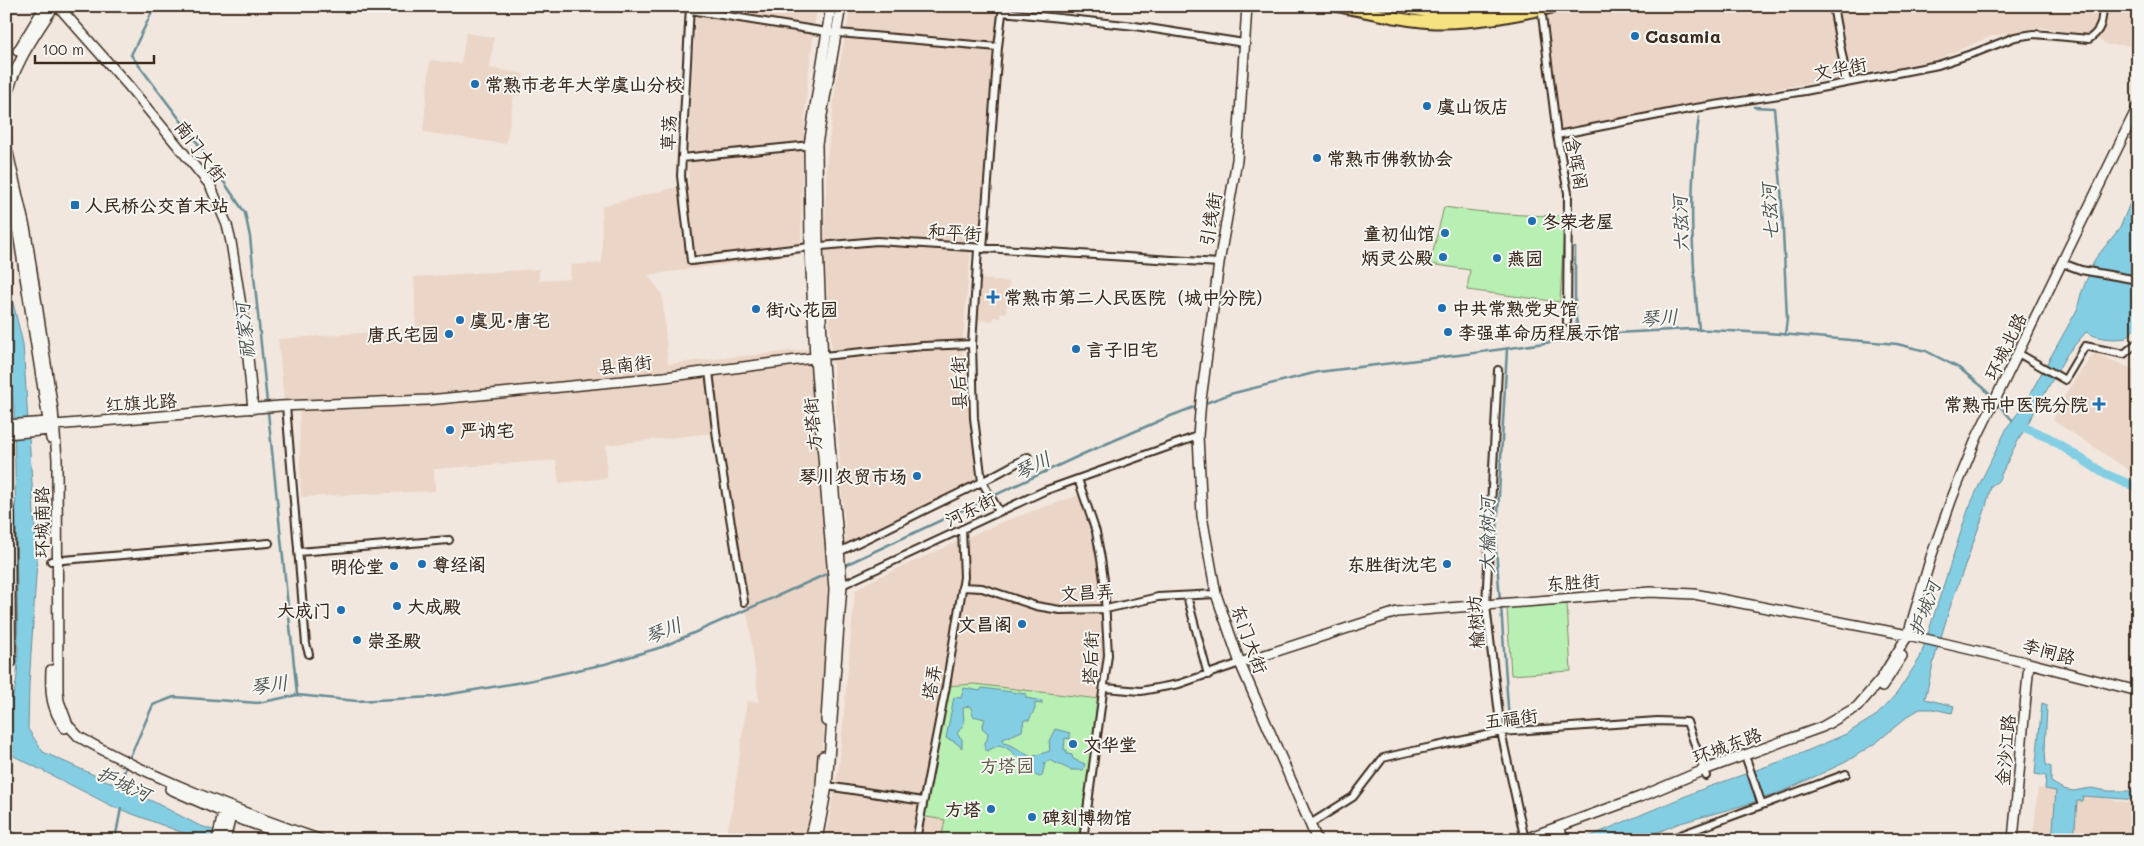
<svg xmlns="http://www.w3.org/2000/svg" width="2144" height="846" font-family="Mali,'LXGW WenKai TC',sans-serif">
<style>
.built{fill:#ebd5c6}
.green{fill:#b8efb2;stroke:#7a8c68}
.water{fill:#84cee4;stroke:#678c95}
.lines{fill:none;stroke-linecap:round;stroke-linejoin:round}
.stream{stroke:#678c95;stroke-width:2.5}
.canal{stroke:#84cee4;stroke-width:9}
.street-casing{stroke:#3b2a1e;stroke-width:10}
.secondary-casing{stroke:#3b2a1e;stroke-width:12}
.primary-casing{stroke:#3b2a1e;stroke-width:14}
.street{stroke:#f6f6f2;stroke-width:6}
.secondary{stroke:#f6f6f2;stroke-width:9}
.primary{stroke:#f7e281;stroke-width:10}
.poi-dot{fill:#1f6fb2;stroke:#f6f6f2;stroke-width:2}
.labels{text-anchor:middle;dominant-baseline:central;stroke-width:4;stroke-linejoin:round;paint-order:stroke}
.poi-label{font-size:18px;font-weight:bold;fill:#3b2a1e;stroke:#f6f6f2;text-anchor:start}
.street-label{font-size:18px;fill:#3b2a1e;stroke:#f6f6f2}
.park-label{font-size:18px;fill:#54513c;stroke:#f6f6f2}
.water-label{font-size:19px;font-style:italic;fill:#4d5350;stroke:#f6f6f2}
</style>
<rect width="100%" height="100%" fill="#f1e7de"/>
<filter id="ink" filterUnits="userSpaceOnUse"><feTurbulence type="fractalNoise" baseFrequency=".02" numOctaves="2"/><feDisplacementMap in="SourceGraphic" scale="10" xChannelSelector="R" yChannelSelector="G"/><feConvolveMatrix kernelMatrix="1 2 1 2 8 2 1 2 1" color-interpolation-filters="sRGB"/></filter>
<g filter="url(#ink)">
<!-- built -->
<path class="built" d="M696,6h121l-10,81 -5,82 -1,85 -153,21 14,19 6,70 141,-15 20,172 -5,214 -19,105h-80l7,-30 15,-109 12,1 -9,-73 -38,-196 -106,12 1,33 -48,5 -3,-23 -122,9 1,22 -134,6 -2,-98 -15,1 -6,-61 138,-10 -2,-52 125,-8v12l31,-2 1,-14 31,-2v-57l87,-22 -1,-24z
M851,6h154l-21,163 -4,61 -8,6 -10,114 10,71 4,60 -14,5 -116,58 -22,-297 3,-88 9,-76z
M1580,6h558v39h-30l-17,-10 -52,-8 -49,10 -58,24 -202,36 -171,33 -14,-117z
M466,33l28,5 -4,30 34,6 -4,22 -6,-1 -8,49 -83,-12 7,-72 31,4z
M981,279l28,3 -3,31 -5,-1 -1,6 -7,-1v4l-17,-1z
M2094,353l44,18v89l-6,12 -79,-52 16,-32z
M1079,495l19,67 5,84 -4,53 -61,-6 -117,123 24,4 -4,20h-116l14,-74 16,-175 13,-9 134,-60z
M2038,788l100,16v36h-105z"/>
<!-- green -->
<path class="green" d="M1444,207c40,6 81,9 121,9l-5,86 -93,-12 3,-20 -40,-6z
M1567,604l4,67 -60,4 -4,-67z
M974,684l125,15 -20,141h-138l4,-20 -24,-4 25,-130z"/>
<!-- water -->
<path class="water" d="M2138,183v142l-12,13c-15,2 -27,1 -40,-6l-19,22 -53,94 -16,33 -7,5 -6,24 -34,94 -17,56 -9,39 29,7 -2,7 -19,-4h-13l-12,7 -31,26 -31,20 -60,28 -38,14 -71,20 -37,16h-59l119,-50 93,-33 53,-23 31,-19 20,-22 23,-35 48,-148 14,-31 26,-53 14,-18 55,-98 4,-16 14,-35 25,-31z
M6,274l17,70 14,216 -8,125 -1,44 15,23 111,50 44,23 44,15h-40l-88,-33 -108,-55v-45c13,-13 11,-41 12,-58l-4,-241 -8,-47z
M964,688l16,3 2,-3 44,6v4l16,3v3l-7,-1v6l-6,11h-5l-2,11 -19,8 1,4 9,3 18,11 19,-6 -1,-10 6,-12 15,4v6l-5,-1 -1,12h3v4l5,1 1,4 12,5 -2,6h-12l-22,-10 -4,3 -3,13 -3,1c-16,-7 -22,-28 -40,-32l-12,6 -2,-2v-7l2,-2 1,-7 -6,-5 3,-9 -12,-3 -2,-8 -2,-2 -6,2 1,15 -7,11 5,5v9l-7,-6 -9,-4 8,-41 7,1z
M2042,703l5,2 -2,46 1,14 5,2v15l12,7 10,2 18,-3 17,3h30v9l-55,-4 -1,5h-5l-3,39h-22l4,-49 -11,-2 1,-13 -11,-2z"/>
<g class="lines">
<!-- stream -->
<path class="stream" d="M155,6l-24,49 63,83 51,75 5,24 47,457
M1754,107l20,1 7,78 6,133 -2,16
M1575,248v65l4,22
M1699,330c-7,-71 -11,-142 0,-213
M1996,402l18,20
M1203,404l27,-10 88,-22 149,-18 100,-14 12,-5 111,-6 78,4 129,11 29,7 33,17 25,20 8,10
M843,566l240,-112 85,-37 29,-11
M1500,601l-4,-52 11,-200
M1501,606l8,116
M129,759l24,-54 21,-8 84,6 39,-8 60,6 76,-4 95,-16 77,-17 57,-17 169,-75
M119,788l8,-24
M115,840l6,-32"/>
<!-- canal -->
<path class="canal" d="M2016,424l33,14 56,36 33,14"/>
<!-- street casing -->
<g class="street-casing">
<path id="street" d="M690,6l-9,170 10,85 119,-14 67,-6 342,22
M1833,6l14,76
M1541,7l16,128 11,58 -1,129
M690,10l137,22 171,15
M1002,12l133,14 109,17
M1557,135l132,-26 116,-18 133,-26 39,-13 38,-15 19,-3 55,5c13,-9 13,-18 14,-33
M682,158l129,-13
M978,249l-6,95 2,74 8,64 17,29
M983,249l15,-202 5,-41
M2062,263l19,7 57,10
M823,356l100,-10 49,-2
M2023,356l42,24 20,-34 39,8 14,-12
M1498,370l-12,235 15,127 24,108
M709,371l8,68 27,163
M6,406l2,18
M286,406l20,238 3,10
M1078,479l18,53 5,27 3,21 4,75 -25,185
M6,494l5,19 1,150
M298,552l151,-12
M839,552l143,-70 46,-25
M51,561l218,-18
M842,585l202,-94 154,-55
M962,587l20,1 54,18 24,4 46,-1 52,-12 58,-3
M1187,596l21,79
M1105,688l36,3 38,-7 61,-21
M1747,761l15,44
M827,786l96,15
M1310,824l43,-27 30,-39 21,-5 97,-21 156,-11 30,1 19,54
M916,840l30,-154 18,-109 -2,-48
M1667,840l179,-66"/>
</g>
<!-- secondary casing -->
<g class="secondary-casing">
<path id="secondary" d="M58,6l69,78 83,101 17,40 4,17 15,95 7,72
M1247,6l-10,154 -18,103 -18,137 -3,36 4,80 14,78 24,69 77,177
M18,51l27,-45
M6,101c7,-36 28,-64 48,-95
M6,144l20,88 27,178 4,49 1,233 1,9 9,24 11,12c77,43 159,74 242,103
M8,178l10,55 33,206
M6,425l42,-3 5,2
M6,434l44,-4 5,-5 225,-19 148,-6 236,-23 157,-20
M1240,663l157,-51 253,-20 44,2 214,41 121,28 109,28
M51,670c-1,23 0,39 14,58
M1882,687l20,-31
M826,721l8,-132 -19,-230 -5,-112 -1,-102 22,-139
M170,789l61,27 69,24
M217,840l7,-31
M225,840l7,-28
M810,840l10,-41 3,-43
M817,840l10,-54 15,-201 -19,-222 -5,-117 -1,-102 24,-138
M1522,840l118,-43 64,-27 118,-43 35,-20 24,-28 27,-44 23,-78 21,-59 25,-61 161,-331
M1540,840l21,-8
M2013,840l16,-177"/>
</g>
<!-- primary casing -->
<g class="primary-casing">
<path id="primary" d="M1337,6c29,5 60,14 90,16 44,3 89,-7 132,-16
M1396,6l42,8 22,1 55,-9"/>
</g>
<!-- street -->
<use href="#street" class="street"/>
<!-- secondary -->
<use href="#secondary" class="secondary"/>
<!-- primary -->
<use href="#primary" class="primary"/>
</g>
</g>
<!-- markers -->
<g class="poi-dot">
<circle cx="1635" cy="36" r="5"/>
<circle cx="475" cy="84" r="5"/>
<circle cx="1427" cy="106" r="5"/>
<circle cx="1317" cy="158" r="5"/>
<rect x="70" y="200" width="10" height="10" rx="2.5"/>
<circle cx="1532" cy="221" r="5"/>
<circle cx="1445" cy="233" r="5"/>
<circle cx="1443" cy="257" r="5"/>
<circle cx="1497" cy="258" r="5"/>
<path d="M990.5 289.5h5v5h5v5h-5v5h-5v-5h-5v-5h5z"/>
<circle cx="1442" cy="308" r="5"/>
<circle cx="756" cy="309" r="5"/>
<circle cx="460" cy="320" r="5"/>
<circle cx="1448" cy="332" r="5"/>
<circle cx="449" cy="334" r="5"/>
<circle cx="1076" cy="349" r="5"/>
<path d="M2096.5 396.5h5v5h5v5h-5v5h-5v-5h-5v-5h5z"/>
<circle cx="450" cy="430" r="5"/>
<circle cx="917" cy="476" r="5"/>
<circle cx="422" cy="564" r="5"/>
<circle cx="1447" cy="564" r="5"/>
<circle cx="394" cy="566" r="5"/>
<circle cx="397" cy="606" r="5"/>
<circle cx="341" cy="610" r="5"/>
<circle cx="1022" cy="624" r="5"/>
<circle cx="357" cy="640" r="5"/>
<circle cx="1073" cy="744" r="5"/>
<circle cx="991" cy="809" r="5"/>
<circle cx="1032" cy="817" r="5"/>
</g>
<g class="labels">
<!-- poi labels -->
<g class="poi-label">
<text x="1645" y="36">Casamia</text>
<text x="485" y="84">常熟市老年大学虞山分校</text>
<text x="1437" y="106">虞山饭店</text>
<text x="1327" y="158">常熟市佛教协会</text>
<text x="85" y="205">人民桥公交首末站</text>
<text x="1542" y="221">冬荣老屋</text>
<text x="1435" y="233" text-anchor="end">童初仙馆</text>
<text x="1433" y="257" text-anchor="end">炳灵公殿</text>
<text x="1507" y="258">燕园</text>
<text x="1004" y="297">常熟市第二人民医院（城中分院）</text>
<text x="1452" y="308">中共常熟党史馆</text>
<text x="766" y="309">街心花园</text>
<text x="470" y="320">虞见·唐宅</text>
<text x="1458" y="332">李强革命历程展示馆</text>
<text x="439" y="334" text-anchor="end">唐氏宅园</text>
<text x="1086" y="349">言子旧宅</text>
<text x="2088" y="404" text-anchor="end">常熟市中医院分院</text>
<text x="460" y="430">严讷宅</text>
<text x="907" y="476" text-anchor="end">琴川农贸市场</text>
<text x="432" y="564">尊经阁</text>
<text x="1437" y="564" text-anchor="end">东胜街沈宅</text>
<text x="384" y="566" text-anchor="end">明伦堂</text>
<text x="407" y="606">大成殿</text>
<text x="331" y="610" text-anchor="end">大成门</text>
<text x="1012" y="624" text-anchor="end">文昌阁</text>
<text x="367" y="640">崇圣殿</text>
<text x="1083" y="744">文华堂</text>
<text x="981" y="809" text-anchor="end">方塔</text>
<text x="1042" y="817">碑刻博物馆</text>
</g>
<!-- street labels -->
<g class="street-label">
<text transform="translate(1840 68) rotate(-11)">文华街</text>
<text transform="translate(668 133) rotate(-87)">草荡</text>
<text transform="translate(201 151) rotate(53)">南门大街</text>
<text transform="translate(1577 163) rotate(80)">含晖阁</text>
<text transform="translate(1210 219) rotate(-80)">引线街</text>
<text transform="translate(955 232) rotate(4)">和平街</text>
<text transform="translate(2005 346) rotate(-64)">环城北路</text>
<text transform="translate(625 364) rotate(-6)">县南街</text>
<text transform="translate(958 383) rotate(-92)">县后街</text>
<text transform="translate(141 402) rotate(-4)">红旗北路</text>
<text transform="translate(812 424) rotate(-95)">方塔街</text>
<text transform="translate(970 509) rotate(-26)">河东街</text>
<text transform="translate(41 522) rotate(-90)">环城南路</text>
<text transform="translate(1573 582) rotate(-4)">东胜街</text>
<text transform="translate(1087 592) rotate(-3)">文昌弄</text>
<text transform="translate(1475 622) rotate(-94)">榆树坊</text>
<text transform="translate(1250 639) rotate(70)">东门大街</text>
<text transform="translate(2049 651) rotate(15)">李闸路</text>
<text transform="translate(1090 658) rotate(-88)">塔后街</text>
<text transform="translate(931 682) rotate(-79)">塔弄</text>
<text transform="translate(1511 718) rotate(-7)">五福街</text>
<text transform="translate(1727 745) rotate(-20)">环城东路</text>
<text transform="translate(2005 750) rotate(-85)">金沙江路</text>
</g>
<!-- park labels -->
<g class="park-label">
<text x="1007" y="765">方塔园</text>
</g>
<!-- water labels -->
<g class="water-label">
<text transform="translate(1769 212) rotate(-93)">七弦河</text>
<text transform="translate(1680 224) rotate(-93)">六弦河</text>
<text transform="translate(1659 317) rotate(-3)">琴川</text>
<text transform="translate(244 331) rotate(-96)">祝家河</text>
<text transform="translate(1032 465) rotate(-25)">琴川</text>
<text transform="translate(1486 535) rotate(-90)">大榆树河</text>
<text transform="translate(1924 608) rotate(-70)">护城河</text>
<text transform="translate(663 630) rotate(-21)">琴川</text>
<text transform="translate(269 684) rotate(-7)">琴川</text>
<text transform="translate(124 783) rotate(25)">护城河</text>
</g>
</g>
<!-- margin -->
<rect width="2144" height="846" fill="none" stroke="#f6f6f2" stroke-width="25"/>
<rect x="12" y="12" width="2119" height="821" fill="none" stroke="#3b2a1e" stroke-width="2" filter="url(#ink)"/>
<!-- scale -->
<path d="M35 55v8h119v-8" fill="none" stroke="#3b2a1e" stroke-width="2.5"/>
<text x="42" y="55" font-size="15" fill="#3b2a1e" stroke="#f6f6f2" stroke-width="4" paint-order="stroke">100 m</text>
</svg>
